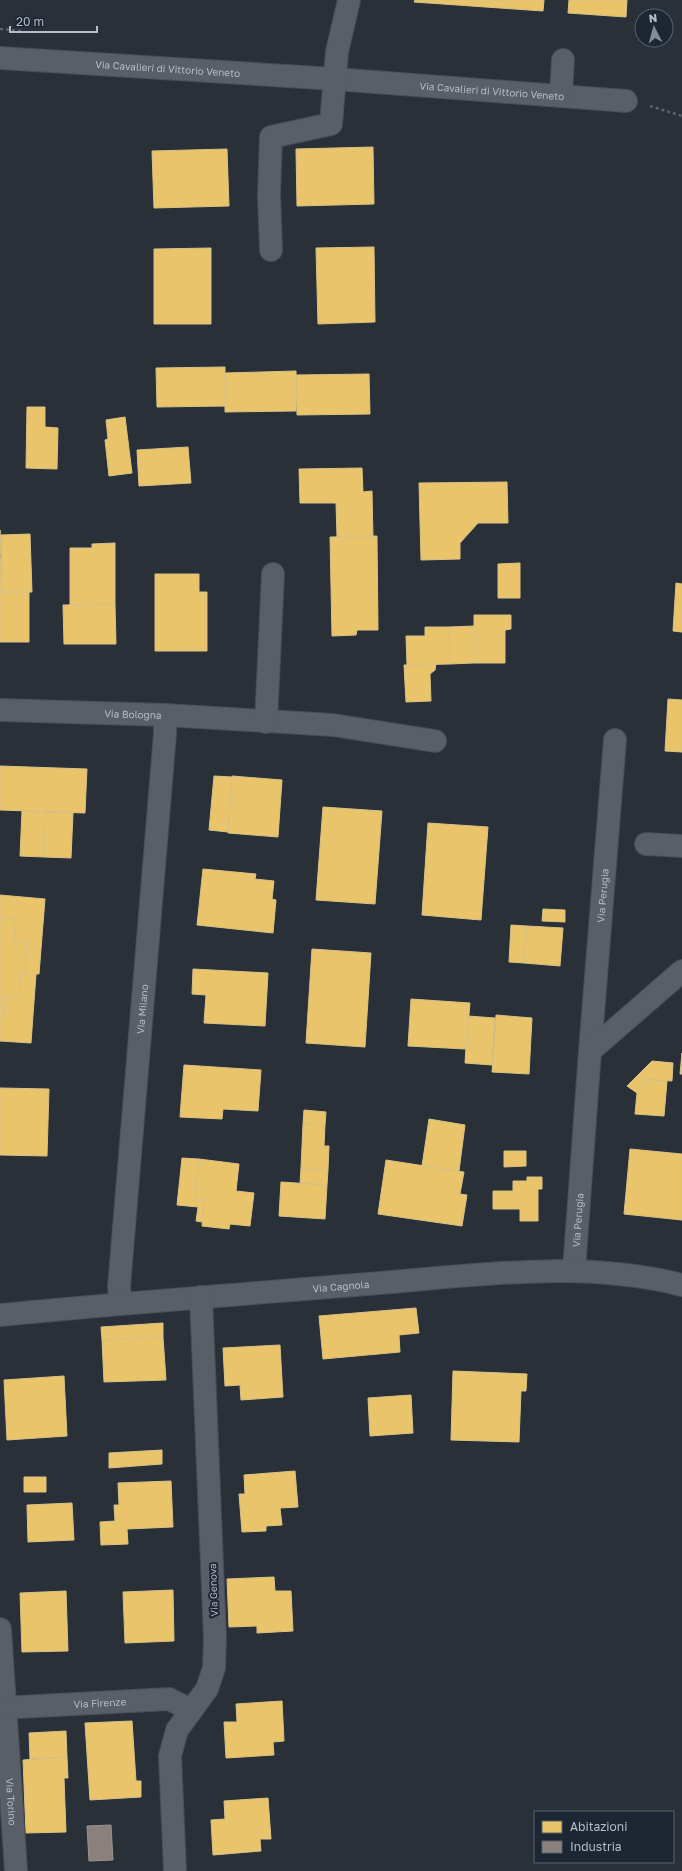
<svg xmlns="http://www.w3.org/2000/svg" width="682" height="1871" font-family="'Golos Text',sans-serif">
<style>
.homes{fill:#e9c46a;stroke:#d9c286}
.industry{fill:#8a817c;stroke:#979393}
.lines{fill:none;stroke-linecap:round;stroke-linejoin:round}
.minor-casing{stroke:#484c53;stroke-width:24}
.path{stroke:#5d636a;stroke-width:2.5;stroke-dasharray:3 3;stroke-linecap:butt}
.minor{stroke:#5a5e66;stroke-width:22}
.labels{text-anchor:middle;dominant-baseline:central;stroke-width:4;stroke-linejoin:round;paint-order:stroke}
.street-label{font-size:10px;fill:#b4bcc9;stroke:#1d2633}
</style>
<rect width="100%" height="100%" fill="#2a3038"/>
<!-- homes -->
<path class="homes" d="M415,0h129l-1,11 -129,-9z
M569,0h58l-1,17 -58,-4z
M373,147l1,57 -77,2 -1,-57z
M227,149l2,57 -75,2 -2,-57z
M374,247l1,75 -57,2 -2,-76z
M211,248v76h-57v-75z
M225,367v39l-68,1 -1,-39z
M296,371v40l-71,1v-39z
M369,374l1,40 -73,1 -1,-40z
M27,407h18v20l13,1 -1,41 -31,-1z
M125,417l7,56 -23,3 -4,-36 3,-1 -2,-19z
M188,447l3,36 -52,3 -2,-36z
M362,468l1,24 9,-1 1,46h-36l-1,-34h-36l-1,-34z
M507,482l1,41h-30l-18,20v16l-39,1 -2,-77z
M0,530l1,23h-1z
M30,534l2,58h-30l-1,-57z
M377,536l1,94h-21l-1,5 -24,1 -2,-99z
M115,543v61l-45,1v-57h22v-4z
M0,553l2,39h27v50h-29z
M520,563v35h-22v-34z
M155,574h44v18h8v59h-52z
M676,583l6,1v48l-9,-1z
M115,604l1,40h-52l-1,-39z
M474,615h37v14l-6,1v33h-31z
M474,626v37l-24,1 -1,-37z
M425,627h24l1,37 -43,1 -1,-29h19z
M436,664l-1,6 -5,4 1,27 -25,1 -2,-37z
M668,699l14,1v52l-17,-1z
M0,766l87,3 -2,44 -85,-3z
M214,776l18,1 -4,55 -19,-2z
M232,776l50,4 -4,57 -50,-4z
M323,807l59,4 -7,93 -59,-4z
M22,811l24,1 -2,45 -24,-1z
M46,812l27,1 -2,45 -27,-1z
M428,823l60,4 -7,93 -59,-5z
M203,869l53,5 -1,5 19,2 -2,18 4,1 -3,33 -76,-8z
M0,895l45,4 -6,75h-3l-5,69 -31,-2v-25h4l1,-20 14,1 2,-24 4,1 2,-32h-13l2,-23 -16,-1z
M543,909l22,1v12l-23,-1z
M0,918l16,1 -2,23h13l-2,32 -4,-1 -2,24 -14,-1 -1,20h-4z
M511,925l16,1 -3,37 -15,-1z
M527,926l36,2 -3,38 -36,-3z
M312,949l59,4 -6,94 -59,-4z
M193,969l75,4 -3,53 -61,-3 2,-28 -14,-1z
M411,999l59,4 -4,46 -58,-3z
M496,1015l36,3 -3,56 -37,-2z
M468,1016l27,2 -3,47 -27,-2z
M682,1053v21h-2z
M652,1061l21,2 -1,18 -27,-2 -8,14 -10,-7z
M184,1065l77,5 -3,41 -35,-2 -1,10 -42,-2z
M645,1079l22,2 -3,35 -29,-2 2,-21z
M0,1088l49,1 -2,67 -47,-1z
M304,1110l22,2 -1,13 -22,-1z
M429,1119l36,6 -6,46 -37,-5z
M303,1124l22,1 -1,21h5l-1,24 -27,-2z
M630,1149l52,5v66l-58,-6z
M504,1151h22v15l-22,1z
M182,1158l17,1 -4,41h9l-2,22 -6,-1 2,-14 -21,-2z
M199,1159l40,5 -3,27 18,2 -4,33 -20,-2 -1,5 -27,-3 2,-26h-9z
M386,1160l78,12 -4,22 7,1 -5,31 -84,-12z
M301,1168l27,2 -1,15 -27,-2z
M527,1177h15v12h-4v32h-18v-12h-27v-18h20v-10h14z
M281,1182l46,3 -2,34 -46,-3z
M416,1308l3,25 -20,2 1,17 -77,7 -4,-43z
M163,1323v14l-61,3 -1,-13z
M163,1337l3,43 -62,2 -2,-42z
M280,1345l3,52 -42,3 -1,-15 -15,1 -2,-38z
M453,1371l74,3 -1,17h-5l-2,51 -68,-2z
M64,1376l3,60 -60,4 -3,-60z
M411,1395l2,38 -43,3 -2,-38z
M162,1450v14l-53,4v-15z
M295,1471l3,36 -18,1 2,17 -16,1v5l-24,1 -3,-38h6l-1,-19z
M24,1477h22v15h-22z
M171,1481l2,46 -46,2 1,15 -27,1 -1,-23 15,-1 -1,-16h5l-1,-22z
M72,1503l2,37 -46,2 -1,-37z
M274,1577l1,14h16l2,40 -36,2v-7l-28,1 -2,-48z
M173,1590l1,51 -49,2 -2,-51z
M66,1591l2,60 -46,1 -2,-59z
M282,1701l2,40 -11,1 1,13 -48,3 -2,-36h13l-1,-18z
M132,1721l4,60h5v16l-51,3 -5,-77z
M66,1731l1,26 -37,2 -1,-26z
M67,1757l1,21h-4l2,54 -40,1 -3,-73z
M268,1798l3,41h-11l1,12 -48,4 -2,-35 14,-1 -1,-18z"/>
<!-- industry -->
<path class="industry" d="M111,1825l2,35 -24,1 -2,-35z"/>
<g class="lines">
<!-- minor casing -->
<g class="minor-casing">
<g id="minor">
<path id="s1" d="M0,58l335,21 291,22"/>
<path d="M561,96l2,-36"/>
<path d="M271,250l-2,-56 2,-57 60,-13 6,-72 12,-52"/>
<path id="s2" d="M0,710l165,5 168,10 102,16"/>
<path d="M266,722l7,-148"/>
<path d="M646,844l36,2"/>
<path id="s3" d="M590,1051l25,-311"/>
<path id="s4" d="M574,1270l16,-219 92,-80"/>
<path id="s5" d="M121,1303l-2,-16 46,-553v-19"/>
<path id="s6" d="M0,1315c122,-12 245,-21 367,-31 104,-8 212,-25 315,1"/>
<path id="s7" d="M0,1629l16,242"/>
<path id="s8" d="M0,1708l169,-9 22,11"/>
<path d="M175,1871l-5,-115 7,-26 30,-41 7,-21 1,-30 -14,-341"/>
</g>
</g>
<!-- path -->
<path class="path" d="M0,29l21,2
M650,106l32,10"/>
<!-- minor -->
<use href="#minor" class="minor"/>
</g>
<g class="labels">
<!-- street labels -->
<g class="street-label">
<text stroke="none"><textPath href="#s1" startOffset="168">Via Cavalieri di Vittorio Veneto</textPath></text>
<text stroke="none"><textPath href="#s1" startOffset="493">Via Cavalieri di Vittorio Veneto</textPath></text>
<text stroke="none"><textPath href="#s2" startOffset="133">Via Bologna</textPath></text>
<text stroke="none"><textPath href="#s3" startOffset="156">Via Perugia</textPath></text>
<text stroke="none"><textPath href="#s5" startOffset="295">Via Milano</textPath></text>
<text stroke="none"><textPath href="#s4" startOffset="50">Via Perugia</textPath></text>
<text stroke="none"><textPath href="#s6" startOffset="342">Via Cagnola</textPath></text>
<text transform="translate(213 1590) rotate(-92)">Via Genova</text>
<text stroke="none"><textPath href="#s8" startOffset="100">Via Firenze</textPath></text>
<text stroke="none"><textPath href="#s7" startOffset="173">Via Torino</textPath></text>
</g>
</g>
<!-- legend -->
<rect x="534" y="1811" width="140" height="52" fill="#1d2633" stroke="#59626f"/>
<rect x="542" y="1821" width="20" height="12" fill="#e9c46a" stroke="#59626f"/>
<text x="570" y="1831" font-size="12" fill="#b4bcc9">Abitazioni</text>
<rect x="542" y="1841" width="20" height="12" fill="#8a817c" stroke="#59626f"/>
<text x="570" y="1851" font-size="12" fill="#b4bcc9">Industria</text>
<!-- north arrow -->
<g transform="translate(654 28) rotate(354)"><circle r="19" fill="#1d2633" stroke="#59626f"/>
<path d="M0-3L7 15L0 10L-7 15Z" fill="#848b96"/>
<text y="-6" font-size="11" font-weight="bold" text-anchor="middle" fill="#b4bcc9">N</text>
</g>
<!-- scale -->
<path d="M10 26v6h87v-6" fill="none" stroke="#b4bcc9" stroke-width="2"/>
<text x="16" y="26" font-size="12" fill="#b4bcc9" stroke="#1d2633" stroke-width="3" paint-order="stroke">20 m</text>
</svg>
